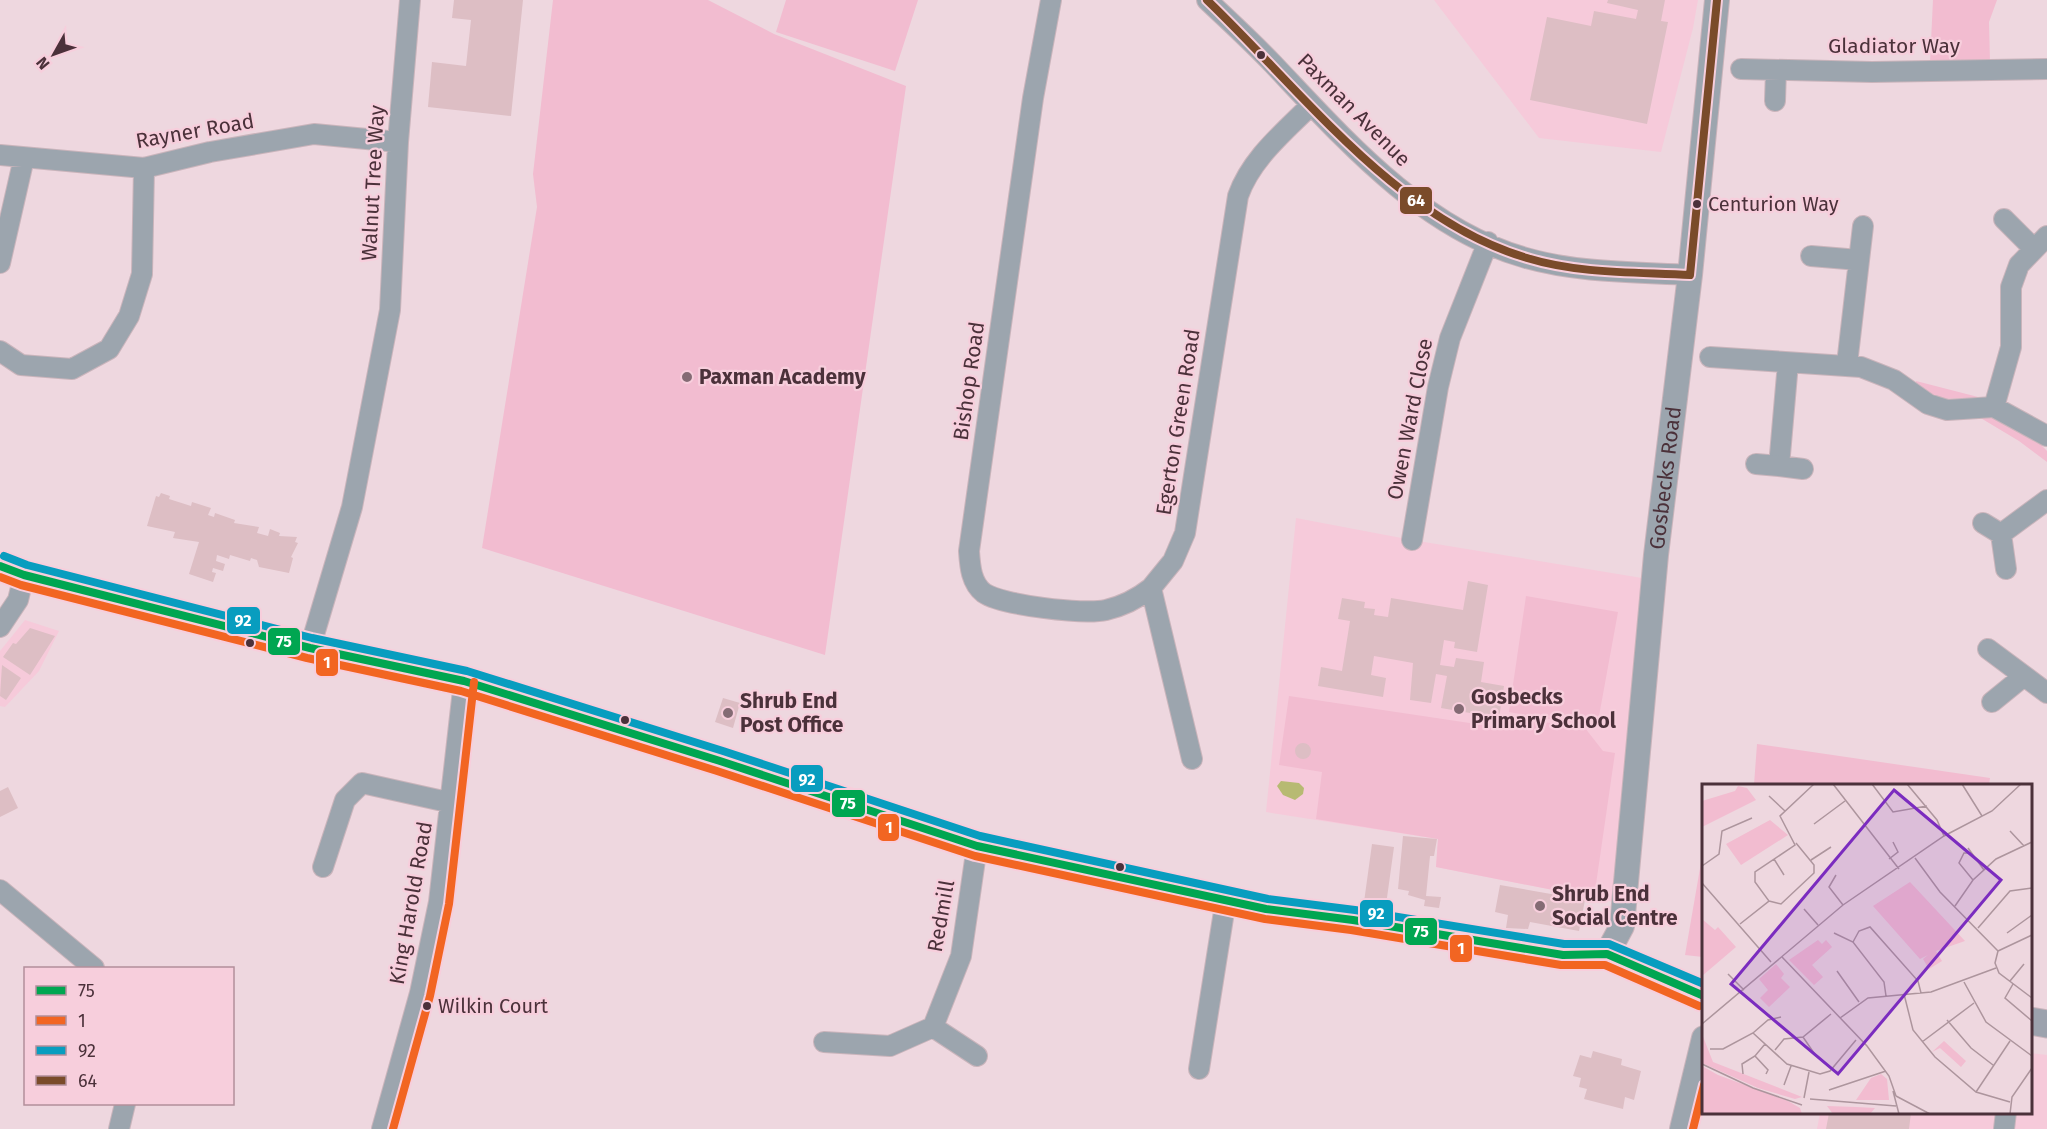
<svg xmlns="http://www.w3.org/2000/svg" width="2047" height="1129" font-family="'Fira Sans',sans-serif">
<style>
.built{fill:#f6cada}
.green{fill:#f2bcd0}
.water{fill:#b7ba72}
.building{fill:#ddbec4}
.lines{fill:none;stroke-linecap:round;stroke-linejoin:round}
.minor-casing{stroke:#c9b4bb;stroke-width:22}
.tertiary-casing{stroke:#c9b4bb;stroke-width:26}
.secondary-casing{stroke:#c9b4bb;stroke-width:29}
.minor{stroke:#9ca5ae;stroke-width:20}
.tertiary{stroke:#9ca5ae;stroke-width:24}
.secondary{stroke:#9ca2ad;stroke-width:27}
.bus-1-casing{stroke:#f7cedc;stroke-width:12}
.bus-2-casing{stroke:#f7cedc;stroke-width:12}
.bus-3-casing{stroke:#f7cedc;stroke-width:12}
.bus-4-casing{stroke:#f7cedc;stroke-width:12}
.bus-1{stroke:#00a651;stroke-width:8}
.bus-2{stroke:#f26522;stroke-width:8}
.bus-3{stroke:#089dbf;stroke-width:8}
.bus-4{stroke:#7a4b2a;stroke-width:8}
.bus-dot{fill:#4b313a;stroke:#f7cedc;stroke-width:2}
.poi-dot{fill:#846b74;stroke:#f7cedc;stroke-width:2}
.labels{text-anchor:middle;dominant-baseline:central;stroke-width:4.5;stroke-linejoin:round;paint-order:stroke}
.bus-label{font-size:20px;fill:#4b313a;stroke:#f7cedc;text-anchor:start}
.street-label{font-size:21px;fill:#4b313a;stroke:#f7cedc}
.poi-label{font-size:21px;font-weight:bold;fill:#4b313a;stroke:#f7cedc;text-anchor:start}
.inset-road{fill:none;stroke:#ad959d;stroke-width:1.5}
.view{fill:#7b2cbf;fill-opacity:0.15;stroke:#7b2cbf;stroke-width:3}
.inset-edge{fill:none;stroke:#4b313a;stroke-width:3}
.line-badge{stroke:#f7cedc;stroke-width:2}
.badge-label{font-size:16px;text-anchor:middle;font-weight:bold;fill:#fff}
</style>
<rect width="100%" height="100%" fill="#eed7df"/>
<!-- built -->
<path class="built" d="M1434,0h264l-5,28 -32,124 -122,-14z
M1296,518l116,22 242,40 -30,324 -188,-37 2,-28 -172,-27z
M25,620l34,11 -20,40 -34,36 -5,-1v-55z
M2031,1053l16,2v74h-230l3,-16 210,-1z"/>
<!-- green -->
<path class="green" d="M553,0h155l66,34 132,52 -81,569 -343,-107 55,-341 -4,-33z
M786,0h132l-23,71 -119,-39z
M1933,0h64l-8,22 1,40h-60z
M1916,381l66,17 -43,1 -22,-12z
M1990,416c20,4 43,19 57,35v11l-28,-21 -40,-24z
M1526,596l92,16 -21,115 -88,-15z
M1289,696l214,32 19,-9 63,9 18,23 12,2 -21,145 -158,-31 2,-28 -122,-20 6,-47 -43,-7z
M1757,744l233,34 -1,7h-235z
M1703,851v106l-18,-2z"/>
<!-- water -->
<path class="water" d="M1281,781l18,2 5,5 -1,6 -8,6 -12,-5 -6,-9z"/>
<!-- building -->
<path class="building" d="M454,0h69l-12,116 -83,-9 4,-45 34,4 5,-46 -19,-2z
M1608,0h57l-4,21 7,1 -21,102 -117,-24 17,-83 44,9 3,-15 42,8 2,-9 -31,-7z
M161,493l9,3 -1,3 22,7 1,-4 19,6 -3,7 6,2 1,-4 20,7 -1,3 25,4 -2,6 11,3 2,-7 10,4 -1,3 18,1 -2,5 3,1 -7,14 2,1 -4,15 -30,-6 -2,-7 -6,-2 -1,3 -20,-6 -1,4 -12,-4 -1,6 9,3 -2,7 -10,-3 -1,4 4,1 -3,9 -24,-8 10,-32 -26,-4 2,-6 -28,-6 9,-30 3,1z
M1468,581l20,4 -11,67 -23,-4 1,-6 -11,-2 -4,25 14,2 2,-9 28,4 -3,20 23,4 -5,32 -58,-10 6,-32 -11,-2 -5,29 -21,-3 3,-37 -39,-7 -3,19 15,3 -3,19 -65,-11 3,-19 21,4 8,-50 -12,-2 4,-21 23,4 -1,6 11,1 -1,6 14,2 3,-19 72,12z
M30,628l25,8 -25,39 -27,-18 10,-14 3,1z
M2,665l19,13 -15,22 -6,-4z
M723,698l17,5 -7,25 -18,-6z
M1295 751a8 8 0 1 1 16 0a8 8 0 1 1-16 0Z
M8,787l10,21 -18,9v-26z
M1403,836l34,3 -3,17h-4l-4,40 15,1 -2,11 -15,-2 1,-6 -17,-5 1,-4 -11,-2z
M1372,844l22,3 -8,58 -22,-3z
M1500,885l85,15 -6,31 -49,-9 -2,7 -22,-1 2,-13 -13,-3z
M1593,1051l29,8 -1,6 20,6 -7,29 -9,-3 -2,12 -39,-10 3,-10 -8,-2 2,-9 -8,-2 7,-21 11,3z
M1829,1113h82l-2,16h-83z"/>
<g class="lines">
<!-- minor casing -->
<g class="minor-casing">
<path id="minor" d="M1051,0l-18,98 -64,453c1,15 2,32 15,42 17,12 100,22 122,17 17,-4 31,-11 45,-22
M1207,0c22,21 45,42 66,64 71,75 149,165 253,194 52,15 110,14 164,17
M1741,69l131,3 175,-3
M1775,101l1,-31
M0,155l144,13 66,-16 104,-18 84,8
M2004,219l30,30
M1811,256l48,4
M0,263l24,-105
M0,351l21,14 51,4 37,-20 20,-33 13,-42 2,-106
M1710,357l151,10 33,13 34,24 19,6 47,-3 53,29
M1788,363l-9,103 24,3
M1847,364l16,-138
M1994,407l17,-60v-60l8,-22 28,-29
M1756,464l23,2
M1983,523l18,11
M1412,540l26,-153 12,-49 38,-96
M2006,569l-5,-35 46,-34
M0,627l18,-27 6,-25
M310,648l42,-141 38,-197 8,-168 12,-142
M1988,649l59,44
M1992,702l32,-26
M1192,759l-41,-171 22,-27 12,-28 53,-337c13,-37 45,-63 72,-90
M323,867l22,-67 17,-17 90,20
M0,890l94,78
M933,1027l44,29
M824,1042l66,4 43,-19 28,-71 16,-110
M1199,1069l27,-170
M119,1129l6,-25
M382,1129l38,-136 19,-91 25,-221
M2004,1129l2,-17"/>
</g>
<!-- tertiary casing -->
<g class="tertiary-casing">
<g id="tertiary">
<path id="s1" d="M1607,954l15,-28 34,-371 34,-280 27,-275"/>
<path d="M1682,1129l22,-91"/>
</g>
</g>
<!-- secondary casing -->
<g class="secondary-casing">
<path id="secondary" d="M0,566l24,9 286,73 154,33 256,80 257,85 289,63 87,11 210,35 44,-1 97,42
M2030,1021l17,3"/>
</g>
<!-- minor -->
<use href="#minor" class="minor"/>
<!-- tertiary -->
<use href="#tertiary" class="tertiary"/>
<!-- secondary -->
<use href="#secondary" class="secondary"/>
<!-- bus-1 casing -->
<g class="bus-1-casing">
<path id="bus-1" d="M0,566l24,9 286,73 154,33 256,80 257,85 289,63 87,11 210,35 44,-1 97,42"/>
</g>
<!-- bus-2 casing -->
<g class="bus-2-casing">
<path id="bus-2" d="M0,577l21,8 286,73 154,33 256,80 258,85 290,63 86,11 210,35h44l94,41
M393,1129l37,-133 19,-92 25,-222
M1693,1129l11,-44"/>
</g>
<!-- bus-3 casing -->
<g class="bus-3-casing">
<path id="bus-3" d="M4,556l23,9 285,73 155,33 256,80 257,85 288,63 87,11 209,34h45l95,40"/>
</g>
<!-- bus-4 casing -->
<g class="bus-4-casing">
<path id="bus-4" d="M1207,0c95,91 190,220 320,258 52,16 109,14 163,17
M1690,275l27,-275"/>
</g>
<!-- bus-1 -->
<use href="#bus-1" class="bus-1"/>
<!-- bus-2 -->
<use href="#bus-2" class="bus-2"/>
<!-- bus-3 -->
<use href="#bus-3" class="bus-3"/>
<!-- bus-4 -->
<use href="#bus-4" class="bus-4"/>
</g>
<!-- markers -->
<g class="bus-dot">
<circle cx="1261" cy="55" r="5"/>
<circle cx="1697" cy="204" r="5"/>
<circle cx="250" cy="643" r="5"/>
<circle cx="625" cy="720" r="5"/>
<circle cx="1120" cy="867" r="5"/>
<circle cx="427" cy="1006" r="5"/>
</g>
<g class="poi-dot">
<circle cx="687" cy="377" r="6"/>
<circle cx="1459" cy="709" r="6"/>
<circle cx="728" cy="713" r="6"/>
<circle cx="1540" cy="906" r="6"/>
</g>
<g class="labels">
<!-- bus labels -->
<g class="bus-label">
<text x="1708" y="204">Centurion Way</text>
<text x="438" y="1006">Wilkin Court</text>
</g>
<!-- street labels -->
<g class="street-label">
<text x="1894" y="46">Gladiator Way</text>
<text transform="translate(1354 110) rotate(45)">Paxman Avenue</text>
<text transform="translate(195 131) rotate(-10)">Rayner Road</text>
<text transform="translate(373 183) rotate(-87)">Walnut Tree Way</text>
<text transform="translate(969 381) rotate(-82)">Bishop Road</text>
<text transform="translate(1410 419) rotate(-79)">Owen Ward Close</text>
<text transform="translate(1178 422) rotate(-81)">Egerton Green Road</text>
<text stroke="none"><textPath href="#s1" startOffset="482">Gosbecks Road</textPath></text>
<text transform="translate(411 903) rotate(-80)">King Harold Road</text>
<text transform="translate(941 916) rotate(-80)">Redmill</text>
</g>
<!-- poi labels -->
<g class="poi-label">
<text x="699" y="377">Paxman Academy</text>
<text x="1471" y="697">Gosbecks<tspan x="1471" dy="24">Primary School</tspan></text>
<text x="740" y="701">Shrub End<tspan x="740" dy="24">Post Office</tspan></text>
<text x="1552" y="894">Shrub End<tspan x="1552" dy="24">Social Centre</tspan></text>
</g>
</g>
<!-- overview -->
<g transform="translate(1702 784)">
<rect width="330" height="330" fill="#eed7df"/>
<path d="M36,2l9,2 9,12 -54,27v-26l33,-10zM68,36l18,15 -47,30 -15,-21zM208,98l55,59 -29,10 6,10 -13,8 -6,-10 5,-4 -8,4 -47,-53zM0,135l13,11 3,-3 18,20 -34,29zM116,156l4,4 4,-4 6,7 -20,18 11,12 -9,8 -25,-25zM74,180l8,10 -3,4 9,9 -21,20 -9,-9 8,-8 -9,-11zM0,250l11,28 89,35 -7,2 -37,-11 -56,-25zM242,257l22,20 -5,6 -21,-19 -8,4zM0,282l16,9 70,26 12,7 2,6h-100zM179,290l6,5 2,21h-33l15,-22zM125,322l29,1 19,1 -5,6h-37z" fill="#f2bcd0"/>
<path class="inset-road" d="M131,0l66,85M170,0l21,28 34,-6M205,0l30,36 7,16M260,0l20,32M67,12l16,15M112,40l31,-23M308,47l14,15M266,64l16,22M269,69h-7l-5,10 14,17M213,74l25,34 58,59M72,75l10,16M187,75l9,-7 -5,-10M109,76l20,-13M0,82l17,-12 3,-23 30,-13M134,91l-7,12 14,18M0,99l69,79M67,117l12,3 33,-31v-8l-18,-22M253,122l18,-26 23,-21 36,-17M102,125l14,16M38,140l29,-23 -14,-19v-10l40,-27 -15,-29 34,-32M276,144l32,-37 22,-3M132,149l19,9 31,40 2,14M305,149l25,-18M151,158l6,-11 11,-4 48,54 3,12M296,167l-3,12 4,10 33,25M296,167l34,-16M80,173l85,89 22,30 7,20M135,187l22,31M26,190l16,16M308,197l14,-17M262,198l22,40 46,34M311,200l-8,14 27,23M202,210l9,36 22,27 41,35 34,10M138,234l28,-20 63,-6 65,-24M245,236l24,28 22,17M0,240l141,-119 101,-69 48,-25 29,-27M51,249l34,31 33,10 10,-3 26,-31M101,253l13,19M220,258l52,-39M8,265h13l30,-16 15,-13 13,-3M73,266l9,-11 19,-2 28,-23M53,272l13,14 -2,4M0,280l51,24 49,17M41,290l-1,-10 13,-8 10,-12M82,301l7,-19M127,306l57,-19M191,307l6,23M274,308l34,-51M194,312l34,18M102,314l5,-26M108,315l86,7M308,330l2,-17 20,-29"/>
<path class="view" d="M192,6l107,90 -163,194 -107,-90z"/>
<rect width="330" height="330" class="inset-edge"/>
</g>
<g class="line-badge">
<rect x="1399" y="186" width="34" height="29" rx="6" fill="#7a4b2a"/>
<rect x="226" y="606" width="35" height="29" rx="6" fill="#089dbf"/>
<rect x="267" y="627" width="34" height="29" rx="6" fill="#00a651"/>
<rect x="315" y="648" width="24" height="29" rx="6" fill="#f26522"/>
<rect x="790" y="764" width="34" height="29" rx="6" fill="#089dbf"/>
<rect x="831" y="789" width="35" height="29" rx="6" fill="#00a651"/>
<rect x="877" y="813" width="23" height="29" rx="6" fill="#f26522"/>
<rect x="1359" y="899" width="35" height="29" rx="6" fill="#089dbf"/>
<rect x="1404" y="917" width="34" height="29" rx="6" fill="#00a651"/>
<rect x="1449" y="934" width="24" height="29" rx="6" fill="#f26522"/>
</g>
<g class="badge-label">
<text x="1416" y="206">64</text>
<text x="243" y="626">92</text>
<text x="284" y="647">75</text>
<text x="327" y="668">1</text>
<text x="807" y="785">92</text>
<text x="848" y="809">75</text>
<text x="889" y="833">1</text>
<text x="1376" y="919">92</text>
<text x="1421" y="937">75</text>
<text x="1461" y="954">1</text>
</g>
<!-- legend -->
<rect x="24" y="967" width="210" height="138" fill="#f7cedc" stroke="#b28f9b" stroke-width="1.5"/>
<rect x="36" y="986" width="30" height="9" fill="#00a651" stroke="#b28f9b" stroke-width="1.5"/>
<text x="78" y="997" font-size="18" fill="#4b313a">75</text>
<rect x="36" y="1016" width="30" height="9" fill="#f26522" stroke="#b28f9b" stroke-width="1.5"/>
<text x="78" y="1027" font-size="18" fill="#4b313a">1</text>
<rect x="36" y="1046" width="30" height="9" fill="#089dbf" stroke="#b28f9b" stroke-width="1.5"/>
<text x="78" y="1057" font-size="18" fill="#4b313a">92</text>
<rect x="36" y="1076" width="30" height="9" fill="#7a4b2a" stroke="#b28f9b" stroke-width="1.5"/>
<text x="78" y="1087" font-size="18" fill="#4b313a">64</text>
<!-- north arrow -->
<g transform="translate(54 54) rotate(230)" stroke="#f7cedc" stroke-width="4.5" paint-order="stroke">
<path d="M0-4.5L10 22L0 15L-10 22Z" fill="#4b313a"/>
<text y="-9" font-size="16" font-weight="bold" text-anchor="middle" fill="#4b313a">N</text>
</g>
</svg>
